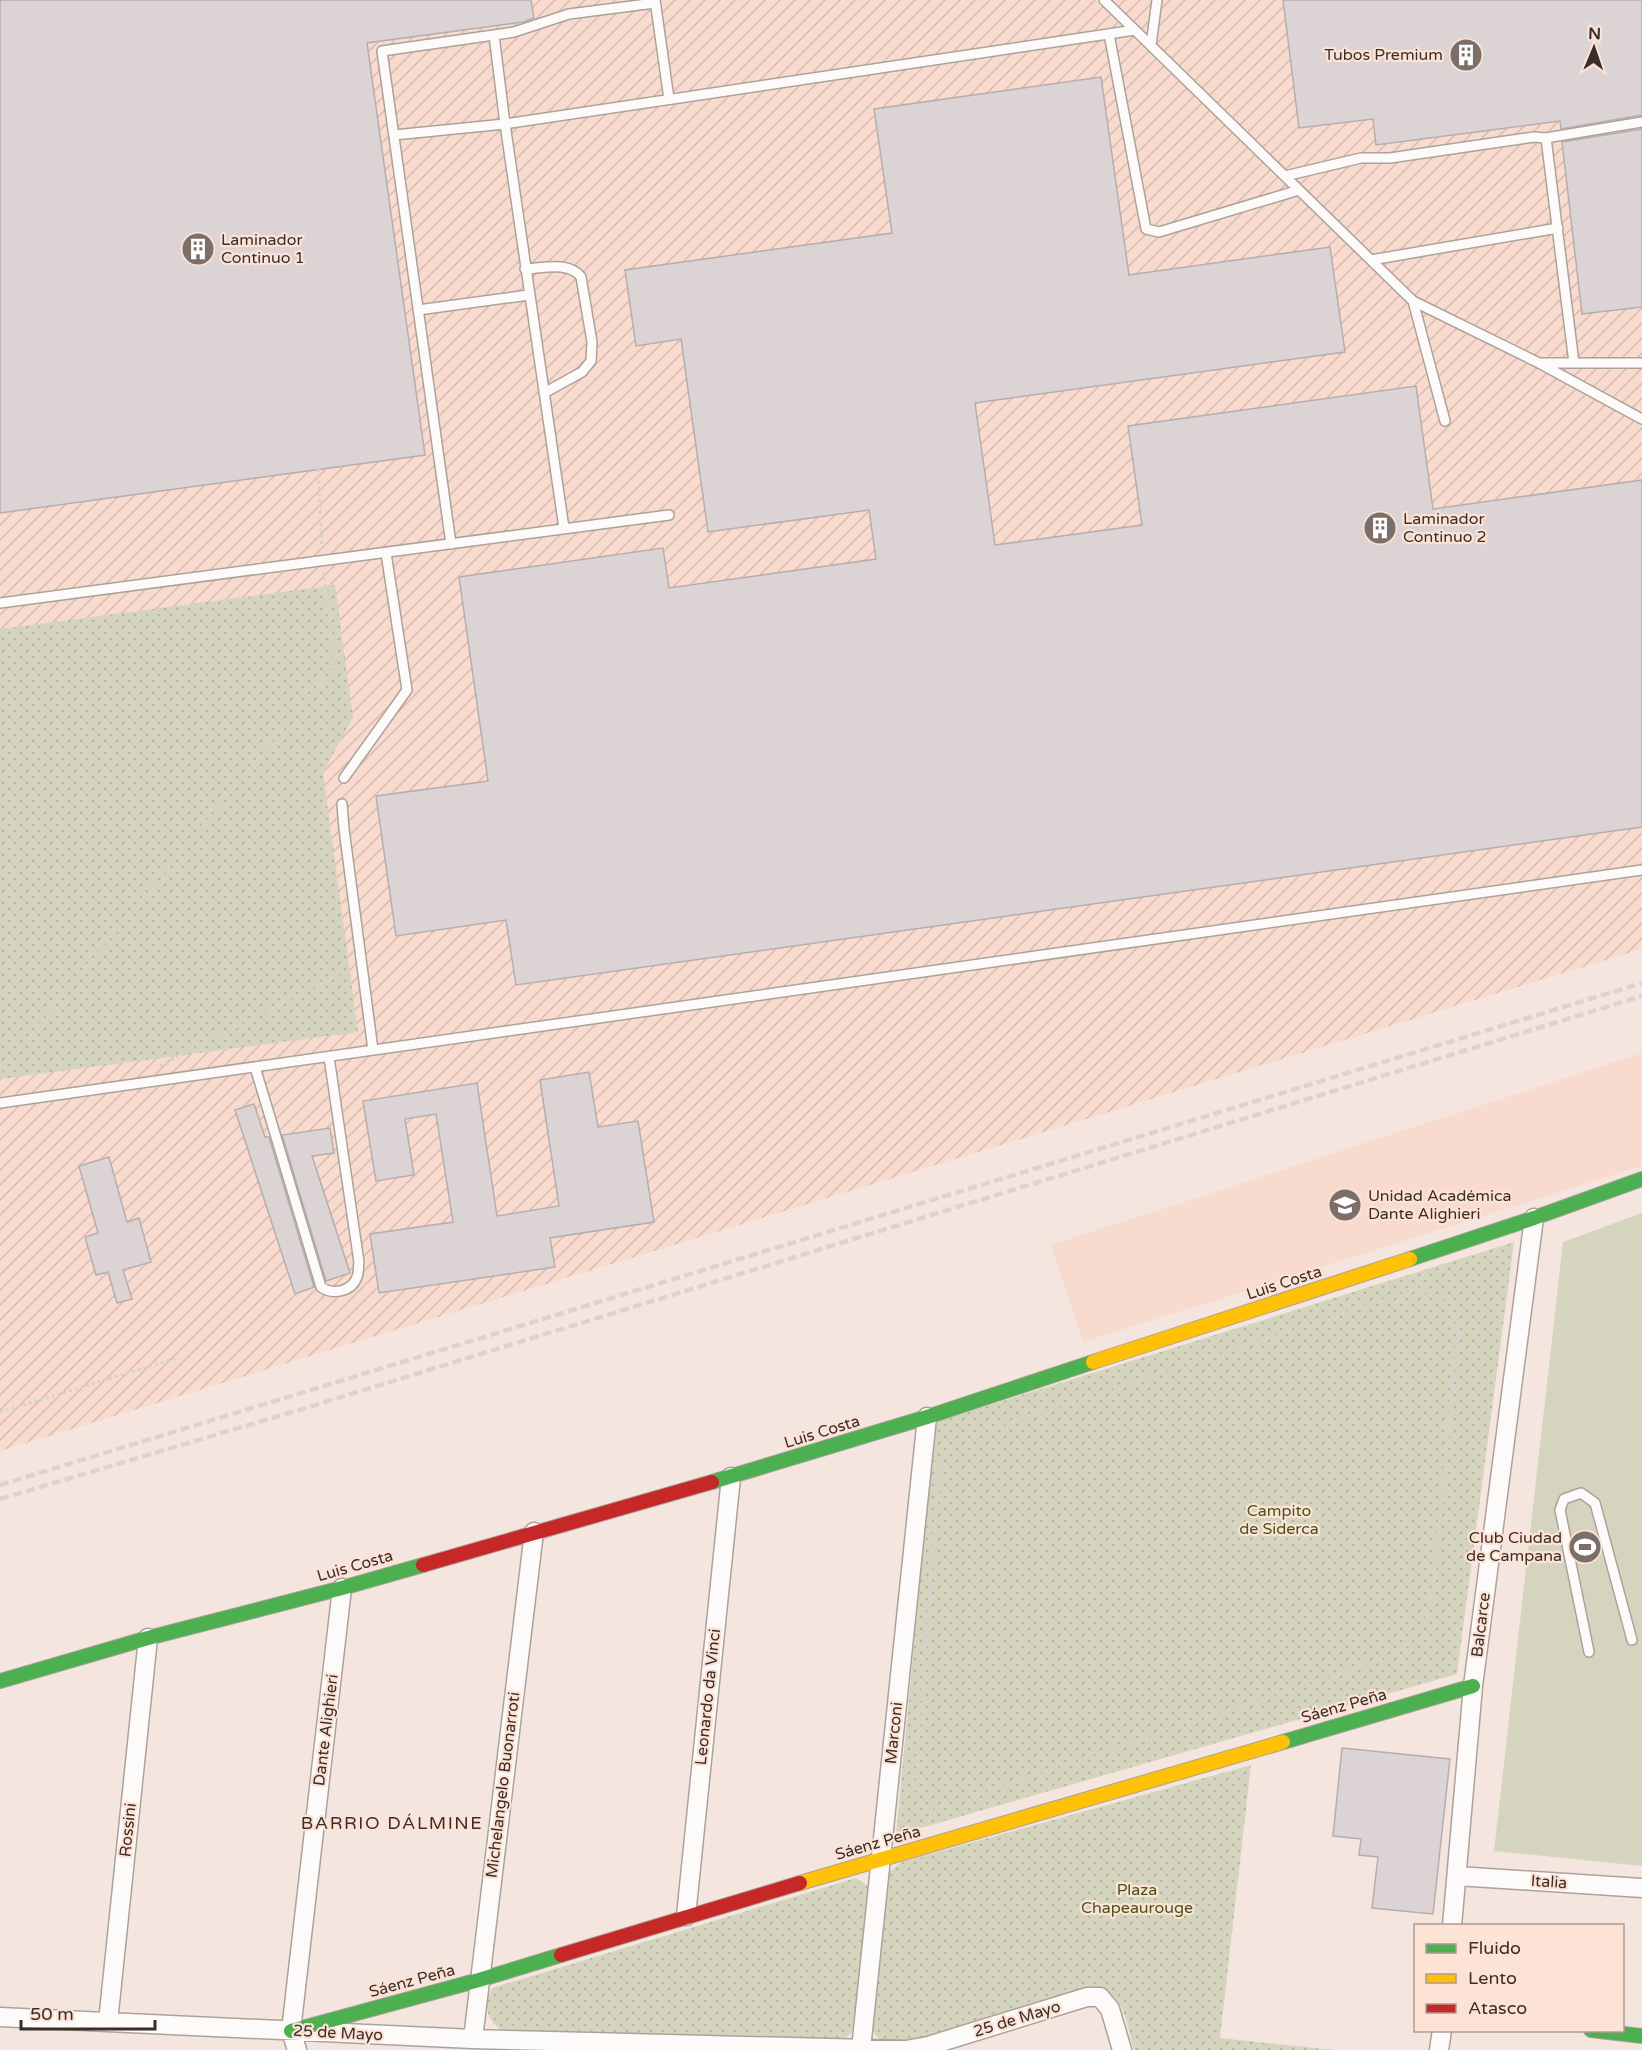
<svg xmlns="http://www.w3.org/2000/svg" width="1642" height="2050" font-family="'Varela Round',sans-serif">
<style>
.built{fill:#f8dbce}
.industrial{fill:url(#industrial-furrows)}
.park{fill:url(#park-dots)}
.pitch{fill:#d5d4be}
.building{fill:#dcd3d5;stroke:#b6adaf;stroke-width:1.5}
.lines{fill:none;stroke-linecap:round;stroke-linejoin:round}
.lane-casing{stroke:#ada19c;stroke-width:12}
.street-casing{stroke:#ada19c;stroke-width:21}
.fast-casing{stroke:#ada19c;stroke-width:16}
.slow-casing{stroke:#ada19c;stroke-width:16}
.jam-casing{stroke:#ada19c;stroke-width:16}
.path{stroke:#d5d2d0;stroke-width:3;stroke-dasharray:3 3;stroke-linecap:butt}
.lane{stroke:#fdfbfa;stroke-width:9}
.street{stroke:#fdfbfa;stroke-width:18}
.fast{stroke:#4caf50;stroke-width:14}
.slow{stroke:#ffc107;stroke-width:14}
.jam{stroke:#c62828;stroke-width:14}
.rail{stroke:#d9d4d2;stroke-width:4.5;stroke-dasharray:9 4.5;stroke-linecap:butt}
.labels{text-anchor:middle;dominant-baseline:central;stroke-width:4.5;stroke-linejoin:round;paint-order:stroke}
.poi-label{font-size:16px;fill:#3b2e28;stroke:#fde2d6;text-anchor:start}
.street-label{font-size:16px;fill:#3b2e28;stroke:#fde2d6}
.park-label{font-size:16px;fill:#47551a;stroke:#fde2d6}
.neighbourhood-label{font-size:18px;letter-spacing:1.5px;fill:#3b2e28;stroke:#fde2d6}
</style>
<defs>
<pattern id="industrial-furrows" width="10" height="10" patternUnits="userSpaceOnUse" patternTransform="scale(1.5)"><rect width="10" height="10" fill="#f8dbce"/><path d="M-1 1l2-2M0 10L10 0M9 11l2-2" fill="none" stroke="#d6bcb1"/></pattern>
<pattern id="park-dots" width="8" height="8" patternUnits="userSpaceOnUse" patternTransform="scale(1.5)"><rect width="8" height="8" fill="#d5d4be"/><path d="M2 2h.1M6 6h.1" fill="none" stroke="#b8b6a3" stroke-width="1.8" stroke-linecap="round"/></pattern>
</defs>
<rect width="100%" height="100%" fill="#f4e6df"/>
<!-- built -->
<path class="built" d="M1642,1053v113l-559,176 -32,-97z"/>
<!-- industrial -->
<path class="industrial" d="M0,0h1642v949l-1642,502z"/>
<!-- park -->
<path class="park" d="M335,585l18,132 -30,56 35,259 -358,47v-450z
M1514,1242l-57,432 -561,161 39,-413z
M1251,1765l-31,273 114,12h-200c-6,-20 -9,-56 -34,-61 -5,-1 -11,1 -15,1l-177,52c-18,1 -26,5 -36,-13l11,-147 7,-11 12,-9z
M856,1878l12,8 2,6 -15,132c-3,10 -7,14 -17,17l-321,-9 -16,-2c-16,-12 -17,-25 -9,-42z"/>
<!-- pitch -->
<path class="pitch" d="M1642,1213v653l-148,-15 69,-609z"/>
<!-- building -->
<path class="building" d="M0,0h531l3,18 -11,4 -156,21 58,412 -425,58z
M1283,0h359v115l-81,14 -1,-8 -184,24 -3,-26 -74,9z
M1101,77l28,198 201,-28 15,105 -370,51 20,142 147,-20 -14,-99 288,-40 17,123 209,-29v347l-1126,158 -10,-65 -110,16 -20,-140 112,-15 -29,-204 204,-29 6,40 207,-29 -7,-49 -161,22 -27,-193 -45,7 -11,-76 267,-37 -18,-124z
M1642,129v178l-60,7 -20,-172z
M589,1072l9,55 40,-6 16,101 -104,16 5,29 -176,26 -9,-59 83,-12 -17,-108 -31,5 9,56 -38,6 -13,-80 114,-18 20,133 62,-10 -19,-126z
M254,1104l11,33h4l45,150 -19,7 -60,-184z
M330,1128l4,25 -22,3 38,117 -24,8 -44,-146z
M109,1157l18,65 12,-4 12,44 -28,8 9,29 -15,4 -9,-31 -12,3 -11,-38 13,-4 -19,-67z
M1342,1748l108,11 -17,155 -61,-6 6,-51 -19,-2 2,-16 -28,-3z"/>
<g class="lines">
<!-- lane casing -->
<g class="lane-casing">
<path id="lane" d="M655,0l14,99
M1104,0l309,301 126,62 103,56
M1109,34l37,195 13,3 140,-42
M1151,45l6,-45
M394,135l111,-11 630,-94
M1546,138l28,225
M1285,176l76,-18h29l144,-21 12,1 96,-16
M1371,260l187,-32
M525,269c18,-1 44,-8 56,8l11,65 -1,19 -9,11 -38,21
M1413,301l32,120
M418,310l111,-15
M1541,363h101
M564,528l-59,-404 -11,-89 20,-3 55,-18 86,-11
M451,544l-69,-493 112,-16
M0,603l669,-88
M344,778l63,-88 -21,-137
M342,804l2,25 29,221
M255,1067l66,220c11,8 31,5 36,-10 2,-4 1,-10 2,-15l-30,-205
M0,1103l1642,-233
M1589,1652l-29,-142 4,-11 17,-6 14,10 37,137"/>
</g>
<!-- street casing -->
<g class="street-casing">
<path id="street" d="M1457,1876l185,12
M686,1916l45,-439
M1452,1926l21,-240 61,-468
M0,2017l473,22 433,11 22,-4 159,-49h13l10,12 12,41
M108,2022l40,-384
M473,2039l61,-507
M861,2049l66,-632
M297,2050l-6,-19 51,-443
M1439,2050l3,-20"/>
</g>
<!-- fast casing -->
<g class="fast-casing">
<path id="fast" d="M1410,1259l124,-41 108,-39
M712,1482l215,-65 166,-55
M0,1681l148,-43 194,-50 81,-23
M1283,1742l190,-56
M1591,2030l51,6
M291,2031l188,-51 82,-25"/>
</g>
<!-- slow casing -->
<g class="slow-casing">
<path id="slow" d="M1093,1362l317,-103
M800,1883l483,-141"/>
</g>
<!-- jam casing -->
<g class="jam-casing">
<path id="jam" d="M423,1565l289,-83
M561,1955l239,-72"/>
</g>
<!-- path -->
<path class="path" d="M318,469l4,80
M160,1066l189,-97
M0,1072l335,-407 -11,-92
M1418,1289l25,10 15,29 -25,262 -8,32 -26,32 -469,156 -16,-13 26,-337 10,-12 12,-10z
M0,1412l177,-54"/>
<!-- lane -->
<use href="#lane" class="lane"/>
<!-- street -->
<use href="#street" class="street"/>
<!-- fast -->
<use href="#fast" class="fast"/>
<!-- slow -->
<use href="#slow" class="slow"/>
<!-- jam -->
<use href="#jam" class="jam"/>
<!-- rail -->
<path class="rail" d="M0,1485l1642,-502
M0,1499l299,-89 1343,-414"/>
</g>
<!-- icons -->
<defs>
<g id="building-disc" transform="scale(1.725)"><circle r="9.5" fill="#7c6e68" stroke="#fde2d6"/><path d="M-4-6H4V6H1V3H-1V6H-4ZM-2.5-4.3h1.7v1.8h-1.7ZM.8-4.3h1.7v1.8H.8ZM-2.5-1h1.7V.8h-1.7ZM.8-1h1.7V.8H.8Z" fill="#fff"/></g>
<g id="university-disc" transform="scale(1.725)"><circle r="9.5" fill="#7c6e68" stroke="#fde2d6"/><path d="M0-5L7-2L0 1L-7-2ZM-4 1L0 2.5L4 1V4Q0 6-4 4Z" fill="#fff"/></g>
<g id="stadium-disc" transform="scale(1.725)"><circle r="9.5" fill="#7c6e68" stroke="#fde2d6"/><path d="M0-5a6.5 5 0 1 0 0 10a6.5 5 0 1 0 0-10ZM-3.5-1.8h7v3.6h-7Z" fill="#fff"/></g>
</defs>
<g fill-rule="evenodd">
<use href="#building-disc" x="1466" y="55"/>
<use href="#building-disc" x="198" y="249"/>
<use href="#building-disc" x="1380" y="528"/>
<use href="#university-disc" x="1345" y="1205"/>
<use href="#stadium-disc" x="1585" y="1547"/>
</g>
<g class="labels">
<!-- poi labels -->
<g class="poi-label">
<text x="1443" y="55" text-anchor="end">Tubos Premium</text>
<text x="221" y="240">Laminador<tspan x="221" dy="18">Continuo 1</tspan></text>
<text x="1403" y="519">Laminador<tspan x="1403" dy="18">Continuo 2</tspan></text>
<text x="1368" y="1196">Unidad Académica<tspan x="1368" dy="18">Dante Alighieri</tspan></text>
<text x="1562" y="1538" text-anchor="end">Club Ciudad<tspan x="1562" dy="18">de Campana</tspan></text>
</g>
<!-- street labels -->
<g class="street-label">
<text transform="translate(1284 1283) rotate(-18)">Luis Costa</text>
<text transform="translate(822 1432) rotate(-17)">Luis Costa</text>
<text transform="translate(355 1566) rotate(-16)">Luis Costa</text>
<text transform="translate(1481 1625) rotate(-83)">Balcarce</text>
<text transform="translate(708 1697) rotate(-84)">Leonardo da Vinci</text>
<text transform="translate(1344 1706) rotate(-16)">Sáenz Peña</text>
<text transform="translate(326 1730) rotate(-83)">Dante Alighieri</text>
<text transform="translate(894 1733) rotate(-84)">Marconi</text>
<text transform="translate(503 1785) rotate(-83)">Michelangelo Buonarroti</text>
<text transform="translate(128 1830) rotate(-84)">Rossini</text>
<text transform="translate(878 1843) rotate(-16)">Sáenz Peña</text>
<text transform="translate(1549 1882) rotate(4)">Italia</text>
<text transform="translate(412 1981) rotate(-15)">Sáenz Peña</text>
<text transform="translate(1017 2019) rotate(-17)">25 de Mayo</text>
<text transform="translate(338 2033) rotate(3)">25 de Mayo</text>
</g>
<!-- park labels -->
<g class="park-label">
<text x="1279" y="1511">Campito<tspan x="1279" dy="18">de Siderca</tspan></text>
<text x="1137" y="1890">Plaza<tspan x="1137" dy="18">Chapeaurouge</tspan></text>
</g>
<!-- neighbourhood labels -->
<g class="neighbourhood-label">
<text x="392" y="1823">BARRIO DÁLMINE</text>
</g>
</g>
<!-- legend -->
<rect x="1414" y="1924" width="210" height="108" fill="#fde2d6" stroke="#af9a90" stroke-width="1.5"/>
<rect x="1426" y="1944" width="30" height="9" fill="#4caf50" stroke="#af9a90" stroke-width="1.5"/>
<text x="1468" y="1954" font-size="18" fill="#3b2e28">Fluido</text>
<rect x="1426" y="1974" width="30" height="9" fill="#ffc107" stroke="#af9a90" stroke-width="1.5"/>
<text x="1468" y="1984" font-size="18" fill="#3b2e28">Lento</text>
<rect x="1426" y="2004" width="30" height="9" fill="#c62828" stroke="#af9a90" stroke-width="1.5"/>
<text x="1468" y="2014" font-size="18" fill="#3b2e28">Atasco</text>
<!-- north arrow -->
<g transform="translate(1594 48) rotate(2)" stroke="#fde2d6" stroke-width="4.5" paint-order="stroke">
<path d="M0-4.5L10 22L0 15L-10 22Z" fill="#3b2e28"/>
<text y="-9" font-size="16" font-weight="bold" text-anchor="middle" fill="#3b2e28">N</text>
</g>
<!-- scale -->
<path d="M21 2020v9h134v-9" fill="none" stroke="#3b2e28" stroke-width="3"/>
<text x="30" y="2020" font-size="18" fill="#3b2e28" stroke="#fde2d6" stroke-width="4.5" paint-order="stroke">50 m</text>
</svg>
